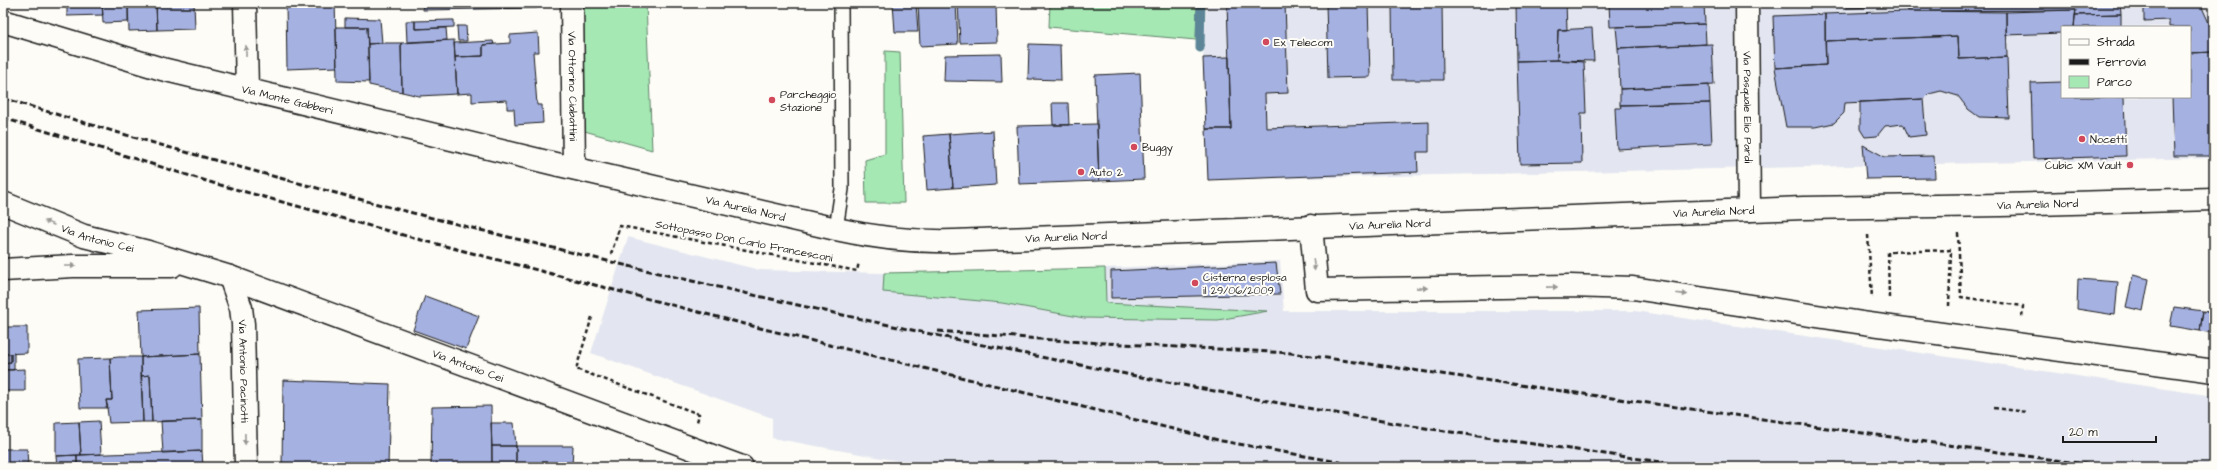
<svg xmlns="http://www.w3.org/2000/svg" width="2217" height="470" font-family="'Architects Daughter',sans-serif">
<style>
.built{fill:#e3e6f0;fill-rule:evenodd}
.green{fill:#a5e8b3;stroke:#608268}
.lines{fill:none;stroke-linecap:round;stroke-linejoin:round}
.stream{stroke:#5c8597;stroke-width:9}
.building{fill:#a5b1e1;stroke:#1c1c1c}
.lane-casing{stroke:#1c1c1c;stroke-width:16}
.street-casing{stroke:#1c1c1c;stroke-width:25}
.secondary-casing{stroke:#1c1c1c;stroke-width:25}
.path{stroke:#1c1c1c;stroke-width:2.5;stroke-dasharray:4 3;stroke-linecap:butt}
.lane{stroke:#fdfcf7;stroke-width:13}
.street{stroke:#fdfcf7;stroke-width:22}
.secondary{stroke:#fdfcf7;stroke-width:22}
.rail{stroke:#1c1c1c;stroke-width:3;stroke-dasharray:6 3;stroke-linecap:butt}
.oneway{fill:#989794}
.poi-dot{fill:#d1495b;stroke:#fdfcf7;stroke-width:1.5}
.labels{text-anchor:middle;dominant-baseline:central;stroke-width:4;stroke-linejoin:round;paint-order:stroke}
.poi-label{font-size:11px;fill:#1c1c1c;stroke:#fdfcf7;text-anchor:start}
.street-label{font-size:11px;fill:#1c1c1c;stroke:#fdfcf7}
</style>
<rect width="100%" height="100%" fill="#fdfcf7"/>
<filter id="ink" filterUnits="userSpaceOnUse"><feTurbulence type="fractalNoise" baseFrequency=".025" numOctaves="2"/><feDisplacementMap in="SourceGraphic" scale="8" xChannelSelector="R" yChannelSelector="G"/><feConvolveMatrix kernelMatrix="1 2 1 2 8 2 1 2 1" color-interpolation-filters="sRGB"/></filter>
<g filter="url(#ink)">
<!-- built -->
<path class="built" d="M1207,3h998l9,22v133l-1006,22 -5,-122zM2062,27h128v70h-128z
M628,237l132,33 124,3 221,-5 175,-7 4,50h351l579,85v71h-1283l-159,-29v-20l-181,-65z"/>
<!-- green -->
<path class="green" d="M580,3h66l6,147 -71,-20z
M1050,3h147l-1,37 -147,-13z
M885,51l15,1 4,151h-38l-1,-43 20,-6z
M1105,268l1,35 162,8 -50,9 -134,-2 -82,-15 -119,-11 1,-19z"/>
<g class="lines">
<!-- stream -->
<path class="stream" d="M1200,48l1,-45"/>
</g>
<!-- building -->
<path class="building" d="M67,3h35l1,12 -36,1z
M102,3h26v19l-25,1z
M128,3h28l1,27 -28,1z
M156,3h38l1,26 -38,1z
M286,3h49l2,64 -50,2z
M422,3h115v5l-114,2z
M893,3h23l2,29h-23z
M918,3h38l2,41 -38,2z
M958,3h38l1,39 -37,1z
M1227,3h58l3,90 -23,1 1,34 163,-6v30h-12l1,20 -210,8 -2,-51h25z
M1326,3h42l2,74 -42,1z
M1392,3h50l1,77h-50z
M1516,3h50l1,27h-9l-1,30 -40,1z
M1609,3h95l1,21 -95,3z
M1846,3h57v3l-57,2z
M1907,3h213l1,11 -46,1 1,-5 -168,1z
M2144,3h56l14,31v18l-24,1v-26h-21v-7l-25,1z
M2076,10l-2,17h-12v6l-56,2v-23z
M1908,11l98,1 1,45 -48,2 -1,-23 -133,5v-27z
M1825,14l1,51 -51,3 -2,-52z
M2121,14v13h-47l1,-12z
M345,18l35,1 2,24 -14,1 -1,-17h-22z
M450,20h4v7l-39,2v-8z
M406,21h9v8l31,-1 1,12 -40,2z
M1705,24l1,20 -88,4 -2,-21z
M457,26h9l1,15h-9z
M336,27h31l2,55 -32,-1z
M1592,28l2,33 -37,-1 1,-30z
M538,33l1,19h-6l4,53h5l1,18 -28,2 -1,-16h-7v-9l-35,2v-9l-15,1 -2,-37 28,-1v-11l27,-2v-8z
M1958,36l1,23 48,-2 2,61 -30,-1 -11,-8 -10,-13 -17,-5 -12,3 -6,5 -78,4 -1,10 -10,10 -19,4h-29l-11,-59 51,-3 -1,-24z
M454,40l3,54 -38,2 -17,-4 -1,-49z
M493,41l1,3 -11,1v11l-28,1 -1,-14z
M382,43h19l1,49 -33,-7 -1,-41z
M1029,44l31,1 1,35 -33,-1z
M1712,44l2,41 -94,4 -2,-41z
M2214,52v104h-40l-2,-59h18v-44z
M1001,54l1,28 -58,-1 1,-26z
M1229,57l2,72h-25l-3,-71z
M1557,60l27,2 2,51h-5l1,50 -62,1 -3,-103z
M1140,73l4,106 -45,2 -4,-106z
M2062,82v15h62l2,59 -93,3 -2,-76z
M1709,85l1,18 -90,2v-16z
M1923,99l3,36 -17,2 -6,-13 -18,2 -8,10 -12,1 -5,-8v-27z
M1052,103h16l1,22h-16z
M1710,103l2,41 -95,5 -2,-41h6l-1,-3z
M1097,124l2,57 -80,3 -2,-58z
M993,131l3,54 -43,3 -4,-54z
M949,134l4,54 -26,2 -4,-54z
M1863,145l22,12 49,-1 1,22 -69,1z
M1276,263l4,31 -169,4v-27z
M2133,275l16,4 -6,32 -17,-4z
M2078,279l40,3 -3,33 -38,-6z
M425,296l54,20 -13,33 -53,-19z
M2174,307l29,4 -3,20 -30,-5z
M199,308l1,46 -59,3 -2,-47z
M2203,311l11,2v20l-14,-2z
M3,327h24v26l-24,1z
M14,353v17h-11v-7l8,-1v-8z
M3,354h8v8l-8,1z
M200,354l2,66 -50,2 -2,-47 -9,1v-19z
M119,357h22l2,65 -34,1 -3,-23h6l-2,-42z
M110,358l2,42h-6l2,8h-28l-2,-49z
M25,369v22h-22v-21z
M150,375l2,47h-9l-2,-46z
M283,380l107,4 -2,83h-106z
M491,406l1,61h-61l1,-60z
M202,420v31l-39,2 -2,-32z
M99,421l2,33 -20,1 -2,-33z
M79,422l2,33 -25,1v-33z
M491,423h23l2,23h-24z
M492,446h24v21h-24z
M516,446h57l-1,21h-56z
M3,449h24l1,18h-25z
M202,451l1,16h-126v-12z
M77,455v12h-20l-1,-11z"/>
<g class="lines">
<!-- lane casing -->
<g class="lane-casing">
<path id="lane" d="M836,229l6,-40 -1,-186"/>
</g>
<!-- street casing -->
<g class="street-casing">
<g id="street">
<path d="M245,3l2,86"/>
<path id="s1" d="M572,3l2,165"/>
<path id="s2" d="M1747,3l2,207"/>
<path d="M1311,226l6,64 253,-4 63,2 230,35 351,48"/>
<path id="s3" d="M230,277l11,31 2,16 3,143"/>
</g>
</g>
<!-- secondary casing -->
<g class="secondary-casing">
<g id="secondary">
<path id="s4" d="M3,21l159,48 393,95 281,65c39,9 78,13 118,12l849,-33 199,-3 212,-6"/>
<path id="s5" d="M3,203l81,33 64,16 82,25 512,190"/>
<path d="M3,270l70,-4h99"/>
</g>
</g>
<!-- path -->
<path class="path" d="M1958,233l3,64 62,9 -1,12
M1868,235l4,63
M611,254l9,-28 237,45 2,-9
M1889,298l-1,-46 63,-2 -2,56
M592,317l-16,52 123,45 -2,8
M1994,408l33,4"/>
<!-- lane -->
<use href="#lane" class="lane"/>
<!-- street -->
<use href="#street" class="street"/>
<!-- secondary -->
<use href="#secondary" class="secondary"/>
<!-- rail -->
<path class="rail" d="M3,98c239,74 481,135 724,191 215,49 432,94 649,131 106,18 213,31 319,47
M3,118l210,65 201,55 346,90 462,113 144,26
M938,331l128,10 225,12 814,114"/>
</g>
<!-- one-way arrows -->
<defs><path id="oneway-solid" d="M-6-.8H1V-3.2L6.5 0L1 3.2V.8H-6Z"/></defs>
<g class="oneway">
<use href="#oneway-solid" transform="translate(246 51) rotate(-91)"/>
<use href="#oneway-solid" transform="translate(49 223) rotate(-158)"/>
<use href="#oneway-solid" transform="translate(1314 265) rotate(83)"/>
<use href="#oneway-solid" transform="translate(70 266)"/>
<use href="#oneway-solid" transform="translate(1552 287) rotate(-1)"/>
<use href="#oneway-solid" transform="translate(1422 288) rotate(-1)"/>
<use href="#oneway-solid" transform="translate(1682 294) rotate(7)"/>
<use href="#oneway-solid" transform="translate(245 439) rotate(89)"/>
</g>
</g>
<!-- markers -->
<g class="poi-dot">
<circle cx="1266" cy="42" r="4"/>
<circle cx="772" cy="100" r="4"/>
<circle cx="2082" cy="139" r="4"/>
<circle cx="1134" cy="147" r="4"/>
<circle cx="2130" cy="165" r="4"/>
<circle cx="1081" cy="172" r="4"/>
<circle cx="1195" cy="283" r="4"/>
</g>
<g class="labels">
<!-- poi labels -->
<g class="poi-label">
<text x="1274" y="42">Ex Telecom</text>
<text x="780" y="94">Parcheggio<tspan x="780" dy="13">Stazione</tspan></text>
<text x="2090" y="139">Nocetti</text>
<text x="1142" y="147">Buggy</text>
<text x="2122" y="165" text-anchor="end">Cubic XM Vault</text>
<text x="1089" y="172">Auto 2</text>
<text x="1203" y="277">Cisterna esplosa<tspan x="1203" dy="13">il 29/06/2009</tspan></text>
</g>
<!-- street labels -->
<g class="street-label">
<text stroke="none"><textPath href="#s1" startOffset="83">Via Ottorino Ciabattini</textPath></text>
<text stroke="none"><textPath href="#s4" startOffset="295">Via Monte Gabberi</textPath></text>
<text stroke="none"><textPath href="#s2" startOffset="104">Via Pasquale Elio Pardi</textPath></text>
<text stroke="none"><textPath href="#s4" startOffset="2062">Via Aurelia Nord</textPath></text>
<text stroke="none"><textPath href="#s4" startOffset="766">Via Aurelia Nord</textPath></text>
<text stroke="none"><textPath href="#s4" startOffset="1738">Via Aurelia Nord</textPath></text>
<text stroke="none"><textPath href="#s4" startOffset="1414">Via Aurelia Nord</textPath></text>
<text stroke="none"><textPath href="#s4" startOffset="1090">Via Aurelia Nord</textPath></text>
<text stroke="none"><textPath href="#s5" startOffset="101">Via Antonio Cei</textPath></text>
<text transform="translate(744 241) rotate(11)">Sottopasso Don Carlo Francesconi</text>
<text stroke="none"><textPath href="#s5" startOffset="493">Via Antonio Cei</textPath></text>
<text stroke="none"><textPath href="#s3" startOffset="96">Via Antonio Pacinotti</textPath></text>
</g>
</g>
<!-- margin -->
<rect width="2217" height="470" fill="none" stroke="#fdfcf7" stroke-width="16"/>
<rect x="8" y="8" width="2201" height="454" fill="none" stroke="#1c1c1c" stroke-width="1.5" filter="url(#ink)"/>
<!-- legend -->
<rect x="2061" y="26" width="130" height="72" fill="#fdfcf7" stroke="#a3a29f"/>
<rect x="2069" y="39" width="20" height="6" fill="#fdfcf7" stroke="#a3a29f"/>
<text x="2097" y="46" font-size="12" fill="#1c1c1c">Strada</text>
<rect x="2069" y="59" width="20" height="6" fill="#1c1c1c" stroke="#a3a29f"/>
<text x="2097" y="66" font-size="12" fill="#1c1c1c">Ferrovia</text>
<rect x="2069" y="76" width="20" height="12" fill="#a5e8b3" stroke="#a3a29f"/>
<text x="2097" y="86" font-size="12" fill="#1c1c1c">Parco</text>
<!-- scale -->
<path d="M2063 436v6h93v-6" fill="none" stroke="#1c1c1c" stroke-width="2"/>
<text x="2069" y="436" font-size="12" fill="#1c1c1c" stroke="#fdfcf7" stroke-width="3" paint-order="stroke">20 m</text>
</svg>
